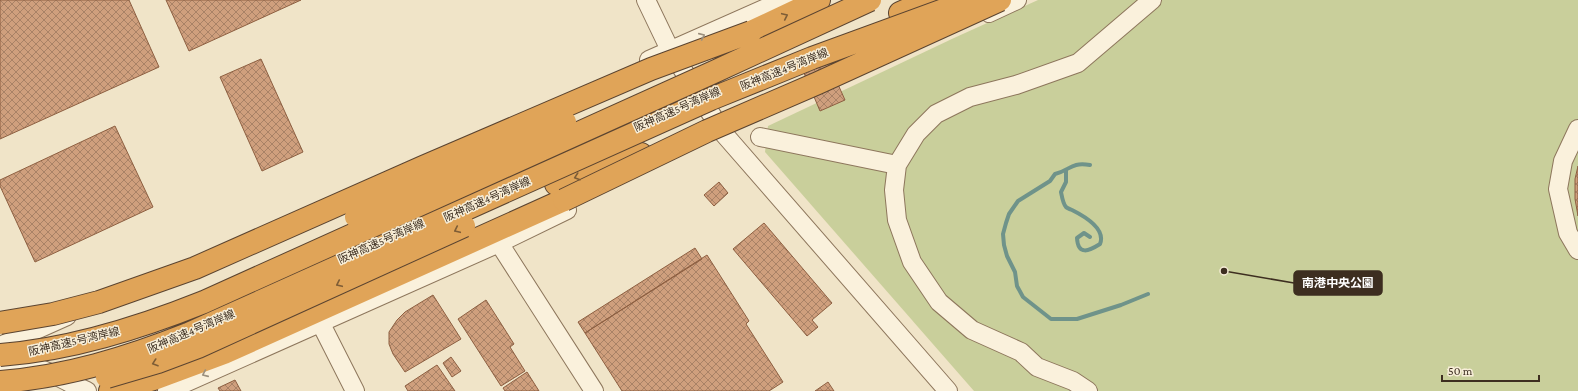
<svg xmlns="http://www.w3.org/2000/svg" width="1578" height="391" font-family="'Crimson Pro','Noto Sans JP',serif">
<style>
.green{fill:#c9cf9b}
.lines{fill:none;stroke-linecap:round;stroke-linejoin:round}
.stream{stroke:#6f938a;stroke-width:4}
.building{fill:url(#building-cross-hatch);stroke:#8d5f41}
.minor-casing{stroke:#8d765c;stroke-width:20}
.highway-casing{stroke:#5b4430;stroke-width:24}
.minor{stroke:#faf1dc;stroke-width:18}
.highway{stroke:#e0a458;stroke-width:22}
.highway-bridge-casing{stroke:#5b4430;stroke-width:24;stroke-linecap:butt}
.highway-bridge{stroke:#e0a458;stroke-width:22}
.oneway{stroke:#7e5d36}
.oneway2{stroke:#9c907e}
.labels{text-anchor:middle;dominant-baseline:central;stroke-width:3;stroke-linejoin:round;paint-order:stroke}
.street-label{font-size:11px;fill:#3d2e20;stroke:#f7eed8}
.leader{fill:none;stroke:#3d2e20;stroke-width:1.5}
.callout-dot{fill:#3d2e20;stroke:#f7eed8;stroke-width:1.5}
.callout{fill:#3d2e20;stroke:#3d2e20;stroke-width:1.5}
.callout-label{font-size:12px;text-anchor:middle;font-weight:bold;fill:#fff}
</style>
<defs>
<pattern id="building-cross-hatch" width="8" height="8" patternUnits="userSpaceOnUse"><rect width="8" height="8" fill="#cf9f7d"/><path d="M0 0l8 8M0 8l8-8" fill="none" stroke="#a98266"/></pattern>
</defs>
<rect width="100%" height="100%" fill="#f0e4c8"/>
<!-- green -->
<path class="green" d="M1038,0h540v391h-604l-209,-239 3,-26 186,-88z"/>
<g class="lines">
<!-- stream -->
<path class="stream" d="M1090,165c-20,-3 -19,5 -35,9l-5,7 -32,20 -9,13 -3,9 -3,11 1,11 3,11 8,16 2,14 6,11 28,22h26l44,-14 27,-11
M1066,170v12l-5,10c1,5 2,12 5,15 1,1 6,3 6,3 12,6 34,19 28,34 -11,7 -22,12 -23,-6l7,-5 6,4"/>
</g>
<!-- building -->
<path class="building" d="M0,0h129l30,67 -159,72z
M166,0h135l-112,51z
M261,59l42,93 -41,19 -42,-94z
M828,62l17,38 -25,11 -16,-38z
M115,126l38,81 -118,55 -35,-76v-6z
M1578,166v50l-3,-17v-20z
M719,182l9,11 -14,13 -10,-11z
M764,223l68,80 -20,17 6,7 -11,9 -74,-87z
M695,248l7,11 -117,74 -7,-11z
M707,255l42,66 -3,3 37,58 -14,9h-147l-37,-58z
M433,295l28,44 -56,33 -12,-18 -4,-10v-12l8,-12 8,-8z
M486,300l28,44 -4,3 15,24 -24,15 -43,-67z
M451,357l10,14 -9,6 -9,-14z
M437,365l18,26h-47l-3,-5z
M527,372l12,19h-34l-2,-3z
M235,380l6,11h-21l-2,-3z
M828,382l6,9h-19z"/>
<g class="lines">
<!-- minor casing -->
<g class="minor-casing">
<path id="minor" d="M646,0l24,50 54,84 224,257
M989,13l28,-13
M649,60l135,-60
M1578,129l-15,32 -5,28 10,44 10,17
M760,137l137,28
M499,243l95,148
M320,322l35,69
M0,346l67,-30
M0,366c39,-6 54,11 87,25
M167,391l332,-148 68,-33
M1088,391l-15,-10 -36,-14 -16,-15 -49,-22 -33,-28 -27,-40 -15,-42 -3,-30 3,-25 19,-31 20,-20 34,-17 46,-12 62,-22 74,-63"/>
</g>
<!-- highway casing -->
<g class="highway-casing">
<path id="highway" d="M900,13l29,-13
M751,32l68,-32
M556,184l85,-30
M110,391l44,-12 70,-26 340,-153"/>
</g>
<!-- minor -->
<use href="#minor" class="minor"/>
<!-- highway -->
<use href="#highway" class="highway"/>
<!-- highway-bridge casing -->
<g class="highway-bridge-casing">
<path id="highway-bridge" d="M564,200l143,-69 111,-48 182,-83
M356,217l209,-95
M0,323l53,-9 46,-12 96,-34 228,-101 228,-98 100,-37
M0,355c70,-5 139,-27 204,-53l512,-231 154,-71
M107,377l51,-15 40,-15 266,-121
M0,382c66,-5 127,-24 188,-48l523,-235 101,-41 159,-58"/>
</g>
<!-- highway-bridge -->
<use href="#highway-bridge" class="highway-bridge"/>
</g>
<!-- one-way arrows -->
<defs><path id="oneway-chevron" d="M-2-3.5L2.5 0L-2 3.5" fill="none" stroke-width="1.6" stroke-linecap="round" stroke-linejoin="round"/></defs>
<g class="oneway">
<use href="#oneway-chevron" transform="translate(785 16) rotate(-25)"/>
<use href="#oneway-chevron" transform="translate(577 177) rotate(161)"/>
<use href="#oneway-chevron" transform="translate(457 230) rotate(155)"/>
<use href="#oneway-chevron" transform="translate(339 284) rotate(155)"/>
<use href="#oneway-chevron" transform="translate(155 363) rotate(161)"/>
</g>
<g class="oneway2">
<use href="#oneway-chevron" transform="translate(702 36) rotate(-24)"/>
<use href="#oneway-chevron" transform="translate(205 374) rotate(156)"/>
</g>
<g class="labels">
<!-- street labels -->
<g class="street-label">
<text transform="translate(784 69) rotate(-22)">阪神高速4号湾岸線</text>
<text transform="translate(677 109) rotate(-24)">阪神高速5号湾岸線</text>
<text transform="translate(487 199) rotate(-24)">阪神高速4号湾岸線</text>
<text transform="translate(381 241) rotate(-24)">阪神高速5号湾岸線</text>
<text transform="translate(191 331) rotate(-23)">阪神高速4号湾岸線</text>
<text transform="translate(74 341) rotate(-13)">阪神高速5号湾岸線</text>
</g>
</g>
<!-- callouts -->
<path class="leader" d="M1224 271L1294 283"/>
<circle class="callout-dot" cx="1224" cy="271" r="4"/>
<rect class="callout" x="1294" y="271" width="88" height="24" rx="4"/>
<g class="callout-label">
<text x="1338" y="287">南港中央公園</text>
</g>
<!-- scale -->
<path d="M1442 375v6h97v-6" fill="none" stroke="#3d2e20" stroke-width="2"/>
<text x="1448" y="375" font-size="12" fill="#3d2e20" stroke="#f7eed8" stroke-width="3" paint-order="stroke">50 m</text>
</svg>
